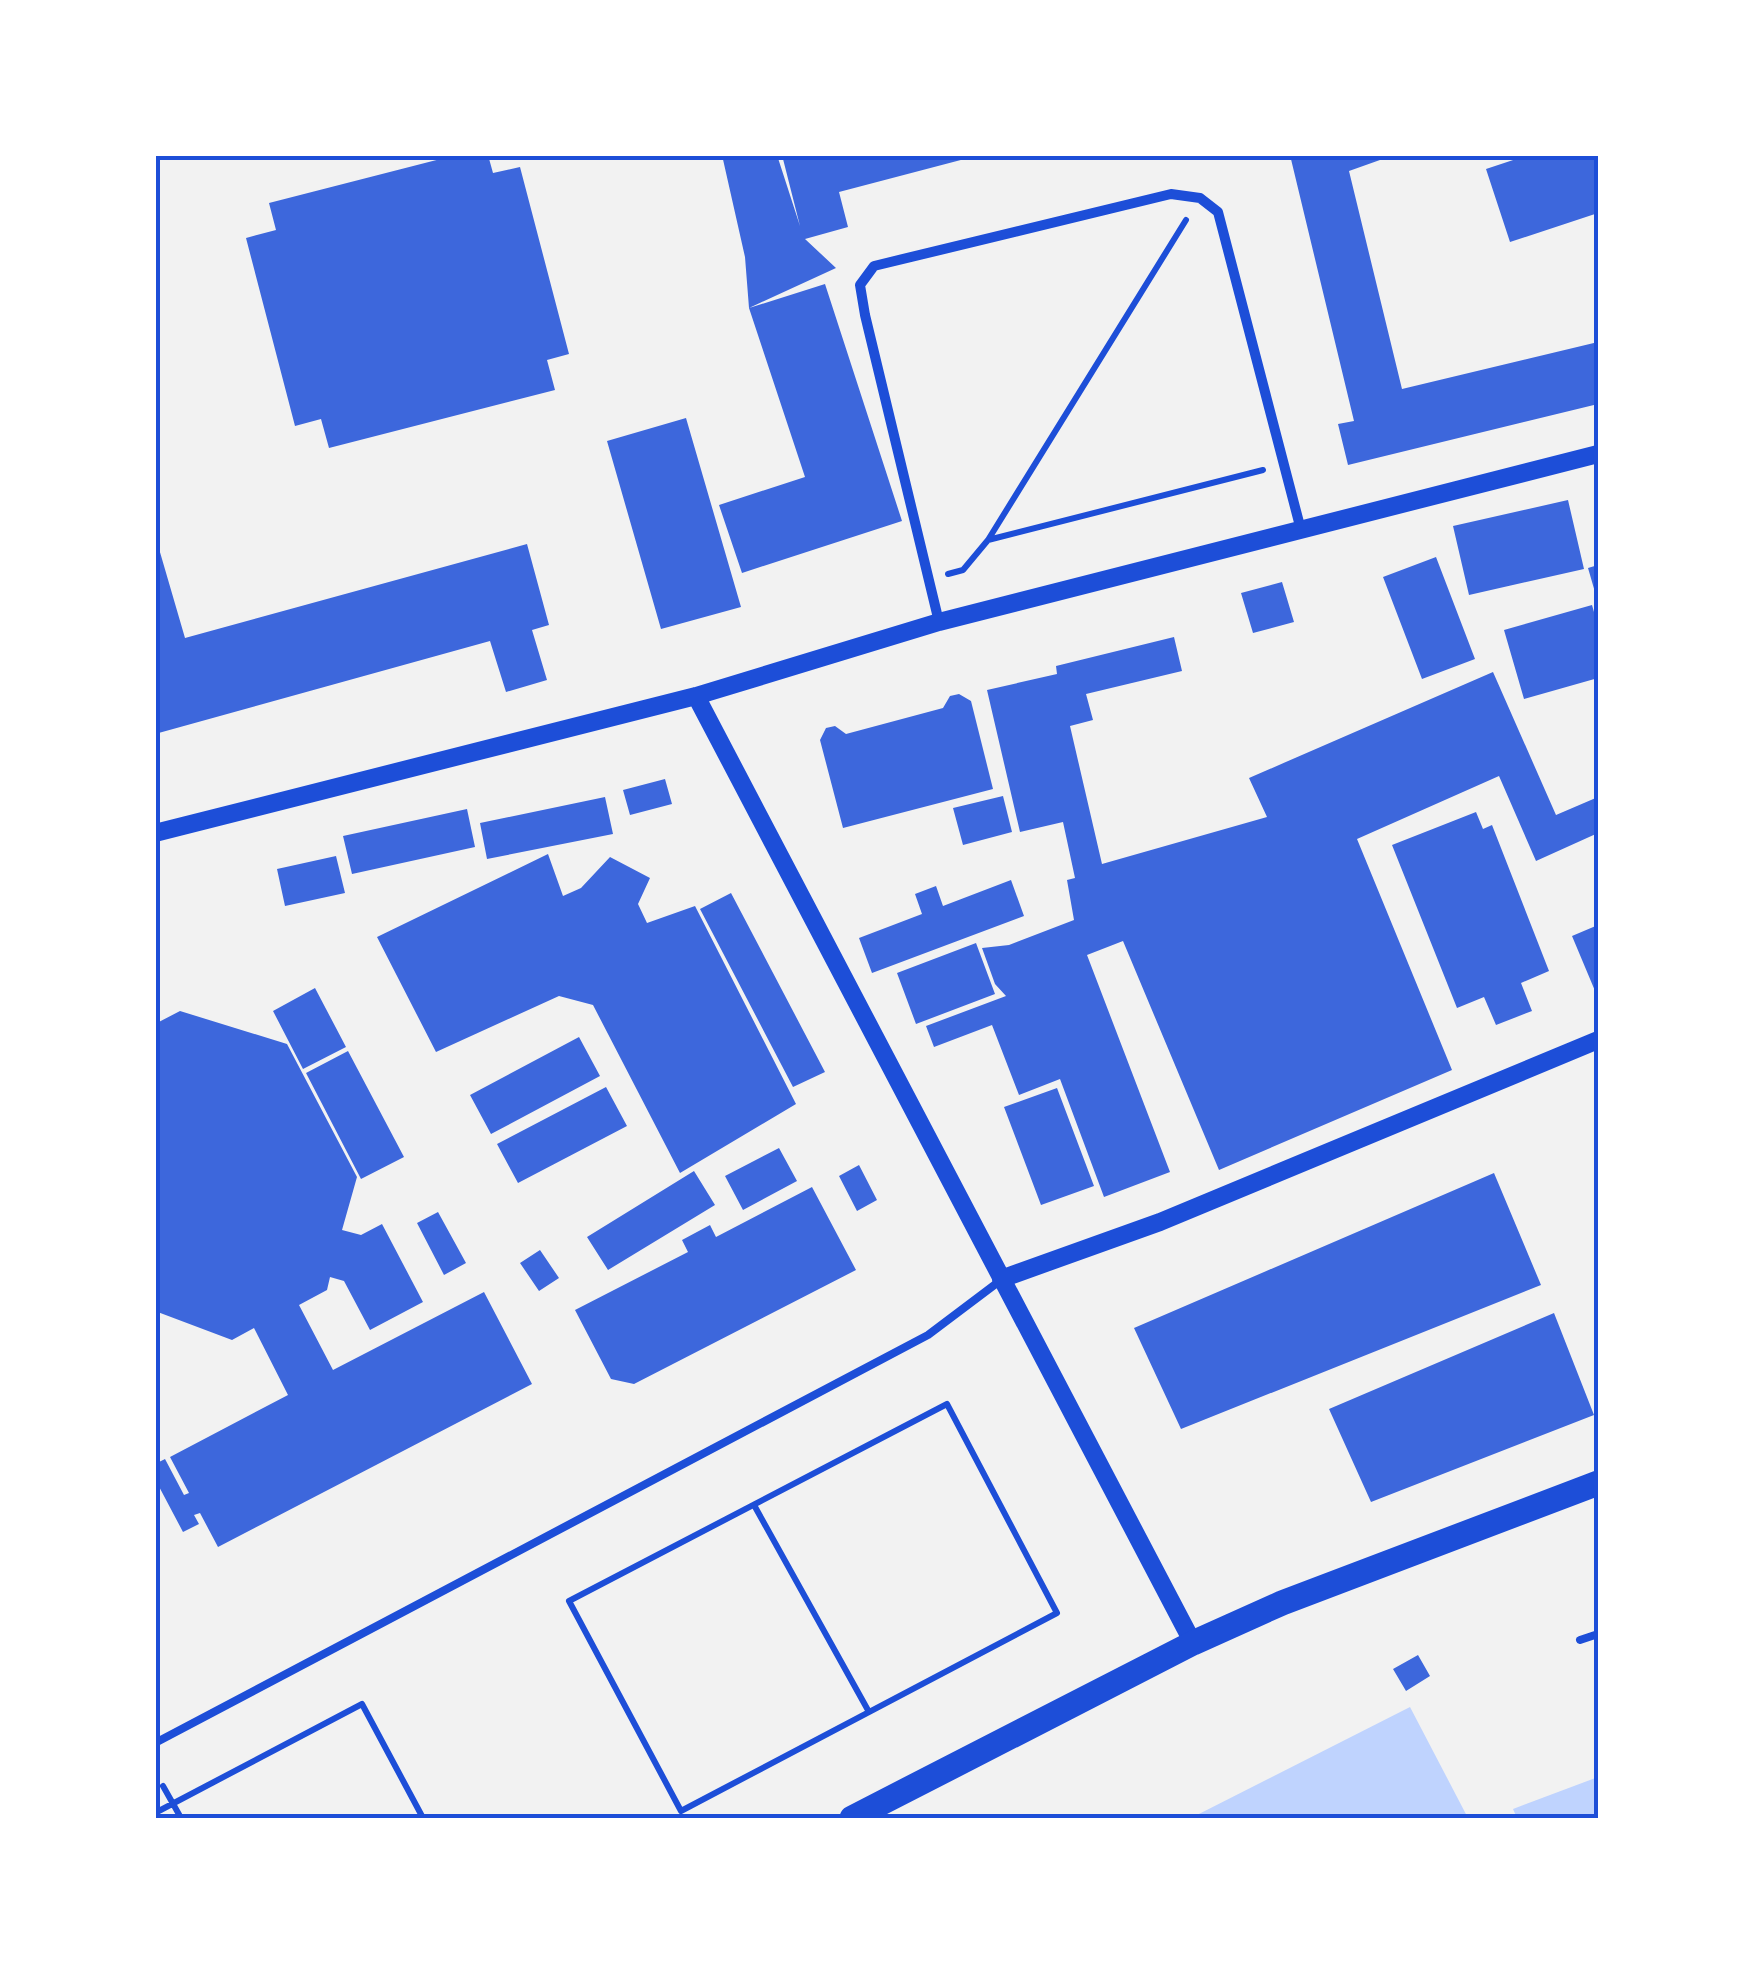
<svg xmlns="http://www.w3.org/2000/svg" width="1753" height="1973" font-family="'IBM Plex Sans',sans-serif">
<style>
.water{fill:#bfd3fe}
.building{fill:#3d67dc}
.lines{fill:none;stroke-linecap:round;stroke-linejoin:round}
.path{stroke:#1d4ed8;stroke-width:6}
.service{stroke:#1d4ed8;stroke-width:8}
.minor{stroke:#1d4ed8;stroke-width:10}
.tertiary{stroke:#1d4ed8;stroke-width:18}
.primary{stroke:#1d4ed8;stroke-width:25}
.neatline{fill:none;stroke:#1d4ed8;stroke-width:4}
</style>
<rect width="100%" height="100%" fill="#f2f2f2"/>
<!-- water -->
<path class="water" d="M1410,1707l58,111h-277z
M1598,1777v41h-81l-4,-9z"/>
<!-- building -->
<path class="building" d="M456,155h32l5,18 27,-6 49,187 -22,6 8,30 -226,58 -8,-29 -26,7 -49,-188 30,-8 -7,-27z
M722,155h55l23,71 -18,-71 194,1 -137,36 9,35 -43,12 31,29 -87,40 76,-24 77,237 -160,52 -23,-68 86,-28 -56,-169 -4,-51z
M1290,155h104l-45,16 53,218 196,-47v62l-250,61 -10,-41 16,-3z
M1528,155h70v58l-88,29 -24,-73z
M686,418l55,189 -80,22 -54,-188z
M1568,500l16,69 -115,26 -16,-69z
M155,535l30,103 342,-94 22,81 -17,5 15,50 -41,12 -16,-51 -335,93z
M1436,557l39,102 -53,20 -39,-102z
M1598,565v34h-1l-9,-31z
M1282,582l12,40 -41,11 -12,-40z
M1592,605l6,21v52l-74,21 -20,-69z
M1174,637l8,34 -96,23 7,26 -23,6 32,138 165,-47 -18,-39 244,-106 63,143 42,-18v36l-62,28 -37,-85 -142,63 95,231 -233,100 -96,-229 -36,14 83,217 -66,25 -44,-118 -41,16 -27,-70 -58,22 -8,-21 80,-30 -11,-12 -13,-36 27,-3 65,-25 -7,-40 8,-2 -12,-56 -43,10 -33,-142 70,-16 -1,-8z
M959,694l12,7 22,88 -150,39 -23,-88 6,-12 9,-2 11,8 97,-26 7,-12z
M665,779l7,25 -42,11 -7,-25z
M1003,796l9,36 -49,13 -10,-37z
M605,797l8,37 -126,25 -7,-36z
M467,809l8,38 -123,27 -9,-38z
M1476,812l7,17 9,-4 57,146 -28,12 11,28 -36,14 -12,-28 -27,11 -65,-163z
M548,854l15,42 18,-8 29,-31 40,21 -12,26 9,19 48,-17 101,198 -116,69 -87,-168 -34,-9 -123,56 -59,-115z
M336,856l9,37 -60,13 -8,-37z
M1011,880l13,36 -152,57 -13,-35 63,-24 -7,-20 21,-8 7,20z
M731,893l94,179 -32,15 -93,-178z
M1598,925v73l-26,-62z
M976,943l19,51 -79,30 -19,-51z
M315,988l31,59 -43,22 -30,-58z
M180,1011l107,33 70,133 -15,53 19,5 21,-11 41,78 -53,28 -26,-49 -14,-4 -3,13 -28,15 34,65 151,-78 48,92 -314,163 -18,-34 -6,2 5,9 -16,8 -28,-53v-15l10,-5 19,36 5,-2 -19,-36 118,-62 -34,-67 -22,12 -77,-29v-287z
M579,1037l21,39 -109,58 -21,-39z
M348,1051l56,106 -43,22 -55,-106z
M606,1087l21,39 -109,57 -21,-39z
M1057,1088l37,98 -53,19 -37,-98z
M779,1148l18,33 -54,29 -18,-34z
M859,1165l18,35 -20,11 -18,-35z
M694,1171l21,34 -107,65 -21,-33z
M1494,1173l47,112 -360,144 -47,-101z
M812,1187l44,83 -222,114 -23,-5 -36,-69 113,-58 -6,-12 28,-15 6,12z
M438,1212l28,51 -22,12 -27,-52z
M540,1250l19,28 -20,13 -19,-28z
M1554,1313l40,102 -223,87 -42,-93z
M1418,1655l12,21 -24,15 -13,-22z"/>
<g class="lines">
<!-- path -->
<path class="path" d="M988,540l198,-320
M948,574l15,-4 25,-30 275,-70
M947,1404l110,209 -376,198 -112,-210z
M754,1505l115,207
M163,1786l18,32
M155,1813l207,-109 61,114"/>
<!-- service -->
<path class="service" d="M1580,1640l18,-6
M155,1743l773,-408 73,-55"/>
<!-- minor -->
<path class="minor" d="M939,622l-74,-307 -5,-30 14,-19 297,-72 29,4 18,14 83,318"/>
<!-- tertiary -->
<path class="tertiary" d="M696,696l497,947
M155,833l541,-137 243,-74 659,-168
M1001,1279l159,-57 438,-182"/>
<!-- primary -->
<path class="primary" d="M852,1818l341,-175 89,-40 316,-120"/>
</g>
<!-- border -->
<rect width="1753" height="1973" fill="none" stroke="#ffffff" stroke-width="315"/>
<rect x="158" y="158" width="1438" height="1658" class="neatline"/>
</svg>
